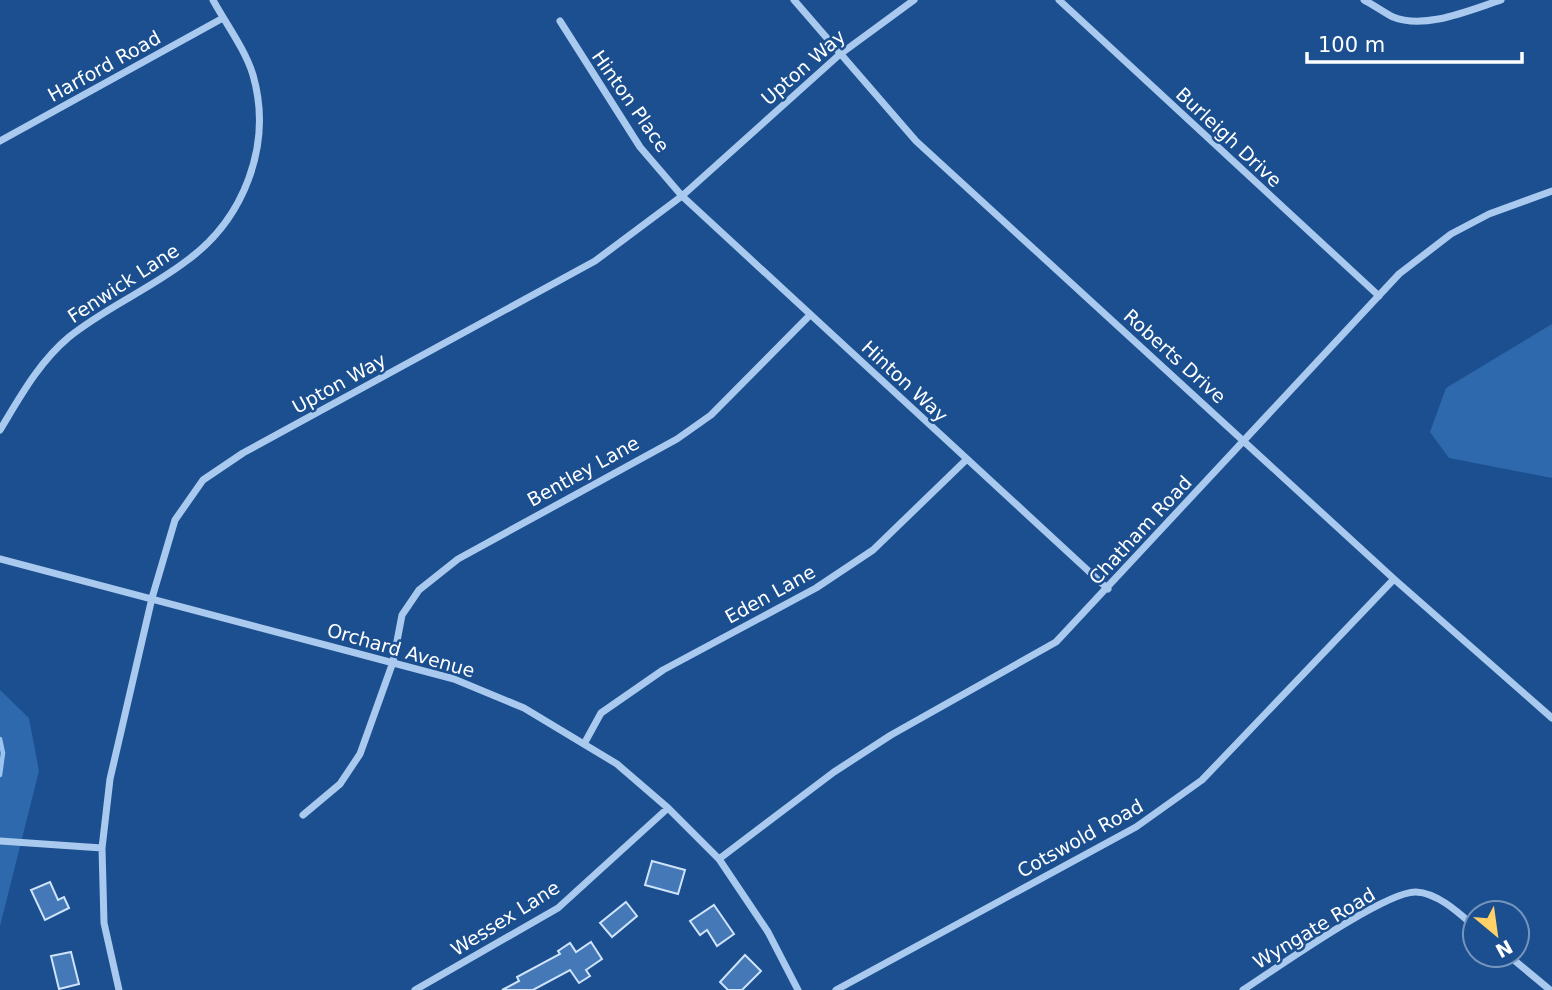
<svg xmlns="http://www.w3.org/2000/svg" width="1552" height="990" font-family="'DejaVu Sans',sans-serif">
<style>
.green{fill:#2e69ad}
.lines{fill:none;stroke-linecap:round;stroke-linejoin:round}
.stream{stroke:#9cc4f0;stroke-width:4.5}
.building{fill:#4478b7;stroke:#cfe3fa;stroke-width:2}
.street{stroke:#a9c9ee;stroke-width:7}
.labels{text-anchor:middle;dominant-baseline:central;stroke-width:5;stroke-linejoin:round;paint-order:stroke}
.street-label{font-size:19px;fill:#fff;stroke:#1b4f8f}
</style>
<rect width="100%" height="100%" fill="#1b4f8f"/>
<!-- green -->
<path class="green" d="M1552,324v154l-103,-20 -19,-26 16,-44z
M0,690l29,28 10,53 -39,155z"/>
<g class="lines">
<!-- stream -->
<path class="stream" d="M0,739l3,14 -3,22"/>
</g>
<!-- building -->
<path class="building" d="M652,861l33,9 -7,24 -33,-9z
M50,882l8,18 6,-3 5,11 -24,12 -14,-30z
M626,902l11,14 -25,21 -12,-14z
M714,905l20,29 -17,12 -10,-16 -7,5 -10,-14z
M591,942l11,17 -16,11 4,6 -11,7 -9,-13 -37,20h-31l17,-9 -2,-4 43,-23 -2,-3 12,-8 6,9z
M71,952l8,32 -20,5 -8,-33z
M745,955l16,16 -19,19h-14l-8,-8z"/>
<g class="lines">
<!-- street -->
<path class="street" d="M794,0l122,141 478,438 158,139
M1059,0l320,296
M1364,0c10,5 19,12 29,17 32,13 77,-7 108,-17
M560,21l80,126 42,49 426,393
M0,141l223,-123
M0,430c20,-33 39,-68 69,-93 36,-29 79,-47 116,-75 59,-42 88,-117 68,-187 -8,-26 -27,-51 -40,-75
M0,559l454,120 70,29 93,56 51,44 51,51 49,73 30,58
M584,744l17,-31 62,-43 153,-82 57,-38 93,-90
M303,815l37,-31 20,-30 33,-92 9,-47 17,-25 39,-31 219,-120 34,-24 99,-100
M0,841l102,7
M719,859l115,-87 57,-37 165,-93 343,-368 52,-40 38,-20 63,-23
M1508,955l42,35
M119,990l-15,-67 -2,-75 8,-69 42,-181 23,-78 28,-40 40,-27 352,-192 87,-65 157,-141 75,-55
M415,990l143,-82 110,-100
M836,990l300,-163 66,-47 192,-201
M1243,990c31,-20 142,-99 173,-98 22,1 43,21 59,35"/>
</g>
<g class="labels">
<!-- street labels -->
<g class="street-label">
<text transform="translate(104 66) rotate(-29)">Harford Road</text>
<text transform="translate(803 67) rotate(-41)">Upton Way</text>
<text transform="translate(631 101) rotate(55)">Hinton Place</text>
<text transform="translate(1229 137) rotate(43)">Burleigh Drive</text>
<text transform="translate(123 283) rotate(-33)">Fenwick Lane</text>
<text transform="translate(1175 356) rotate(42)">Roberts Drive</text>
<text transform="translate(905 381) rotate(43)">Hinton Way</text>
<text transform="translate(339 383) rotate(-29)">Upton Way</text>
<text transform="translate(583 471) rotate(-29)">Bentley Lane</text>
<text transform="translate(1140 530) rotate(-47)">Chatham Road</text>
<text transform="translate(770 594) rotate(-29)">Eden Lane</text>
<text transform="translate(401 650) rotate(16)">Orchard Avenue</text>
<text transform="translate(1080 838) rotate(-29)">Cotswold Road</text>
<text transform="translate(505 918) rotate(-32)">Wessex Lane</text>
<text transform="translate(1314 928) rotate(-31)">Wyngate Road</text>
</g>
</g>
<!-- north arrow -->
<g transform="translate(1496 934) rotate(151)"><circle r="33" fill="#1b4f8f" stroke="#7695bc" stroke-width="2"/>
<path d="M0-5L12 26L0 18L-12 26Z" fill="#ffd166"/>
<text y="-10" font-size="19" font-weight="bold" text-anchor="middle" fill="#ffffff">N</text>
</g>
<!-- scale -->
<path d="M1307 52v10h215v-10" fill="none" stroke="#ffffff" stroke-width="3.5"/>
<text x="1318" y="52" font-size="21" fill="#ffffff" stroke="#1b4f8f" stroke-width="5" paint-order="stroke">100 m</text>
</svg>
